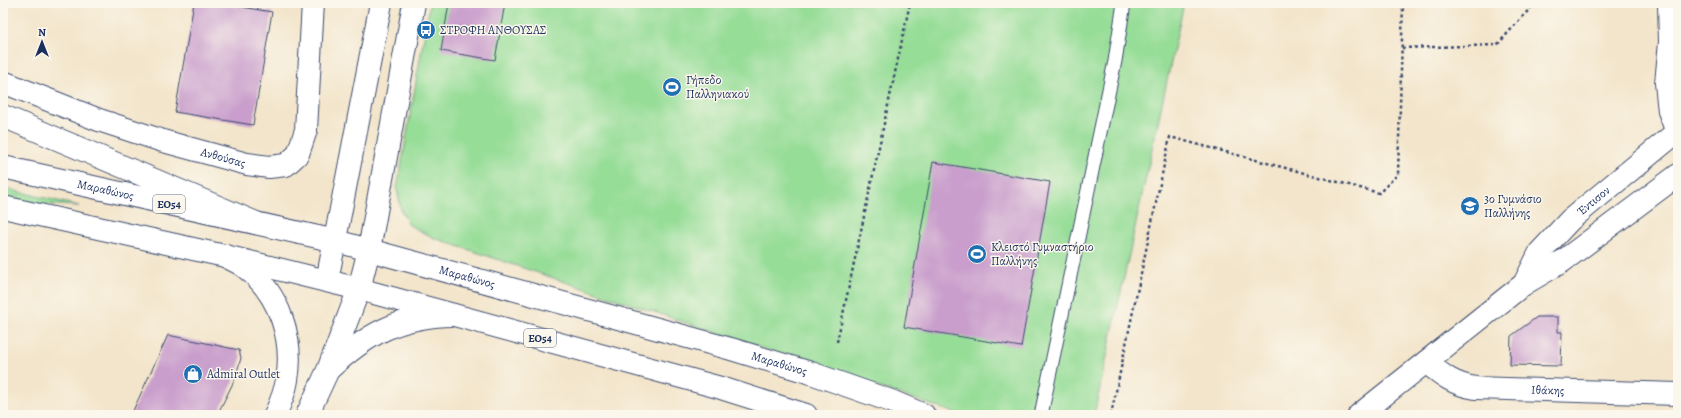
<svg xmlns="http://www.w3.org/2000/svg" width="1681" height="418" font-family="Alegreya,serif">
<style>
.grass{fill:url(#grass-tufts);stroke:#58867a}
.garden{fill:#96dd97;stroke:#58867a}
.building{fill:#c99ecc}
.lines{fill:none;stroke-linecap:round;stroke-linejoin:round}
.service-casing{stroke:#3b4a6e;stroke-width:15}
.minor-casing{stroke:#3b4a6e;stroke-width:24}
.tertiary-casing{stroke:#3b4a6e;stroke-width:24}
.primary-casing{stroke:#3b4a6e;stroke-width:24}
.motorway-casing{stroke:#3b4a6e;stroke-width:24}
.path{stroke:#3b4a6e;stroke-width:2.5;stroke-dasharray:3 3;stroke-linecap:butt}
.service{stroke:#fff;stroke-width:13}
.minor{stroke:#fff;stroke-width:22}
.tertiary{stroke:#fff;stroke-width:22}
.primary{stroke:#fff;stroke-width:22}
.motorway{stroke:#fff;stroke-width:22}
.labels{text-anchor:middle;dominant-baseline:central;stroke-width:3;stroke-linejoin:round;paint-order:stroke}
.shield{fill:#fbf7ec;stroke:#5e6b89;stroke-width:1}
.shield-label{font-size:11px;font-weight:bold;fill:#1b2f5e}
.poi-label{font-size:12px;fill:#1b2f5e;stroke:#fbf7ec;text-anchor:start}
.street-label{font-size:12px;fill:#1b2f5e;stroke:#fbf7ec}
</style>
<defs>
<pattern id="grass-tufts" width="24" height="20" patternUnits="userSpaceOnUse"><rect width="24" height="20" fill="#96dd97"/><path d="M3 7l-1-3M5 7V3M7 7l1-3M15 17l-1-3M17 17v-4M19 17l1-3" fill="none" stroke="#81be85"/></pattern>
</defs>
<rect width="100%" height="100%" fill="#fbf7ec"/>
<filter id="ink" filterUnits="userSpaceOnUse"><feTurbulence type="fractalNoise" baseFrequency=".025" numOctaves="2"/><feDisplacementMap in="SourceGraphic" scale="8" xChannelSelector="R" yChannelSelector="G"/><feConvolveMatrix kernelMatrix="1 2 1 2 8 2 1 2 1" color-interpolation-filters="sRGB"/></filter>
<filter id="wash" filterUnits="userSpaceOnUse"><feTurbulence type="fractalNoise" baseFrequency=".012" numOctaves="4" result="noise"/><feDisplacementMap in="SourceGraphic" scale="16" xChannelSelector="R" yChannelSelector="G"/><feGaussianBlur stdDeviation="0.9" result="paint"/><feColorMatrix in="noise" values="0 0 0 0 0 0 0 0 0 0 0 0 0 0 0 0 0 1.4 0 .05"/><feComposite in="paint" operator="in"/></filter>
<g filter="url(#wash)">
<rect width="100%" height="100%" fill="#f3e5cb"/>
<!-- grass -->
<path class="grass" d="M3,188l76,18 -41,-2 -35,-7z"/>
<!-- garden -->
<path class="garden" d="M430,3h754l-90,412h-133l-527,-177 -25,-13 -8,-15 -4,-21z"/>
<g id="blocks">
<!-- building -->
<path class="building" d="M194,3h23l55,9 -19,113 -78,-13z
M449,3h56l-10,57 -54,-9z
M933,162l117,20 -29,165 -117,-20z
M1537,317h21v15h4l-1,34 -51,-1 1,-29z
M168,335l71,15 2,8 -6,21 -18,36h-86z"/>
</g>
</g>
<g filter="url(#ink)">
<use href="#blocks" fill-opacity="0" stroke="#3b4a6e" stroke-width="1"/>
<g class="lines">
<!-- service casing -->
<g class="service-casing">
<path id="service" d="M1041,415l74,-354 9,-58"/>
</g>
<!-- minor casing -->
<g class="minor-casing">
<g id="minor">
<path d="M1669,3l1,39 -4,41 3,28 9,24"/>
<path id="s1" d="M3,82l96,38 64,21 84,23 22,3 17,-2 12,-11 8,-24 7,-127"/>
</g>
</g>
<!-- tertiary casing -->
<g class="tertiary-casing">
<g id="tertiary">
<path d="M1670,42l8,7"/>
<path d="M327,281l54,-278"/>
<path id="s2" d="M1524,284l16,-32 30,-32 108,-89"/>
<path d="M359,289l10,-39 45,-247"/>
<path id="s3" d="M1426,362c16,13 28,23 50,26l202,6"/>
<path d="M1359,415l165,-131 39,-23 115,-86"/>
</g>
</g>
<!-- primary casing -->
<g class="primary-casing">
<g id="primary">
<path id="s4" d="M3,167l333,74 395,108 80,24 80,28 33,14"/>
<path d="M3,207l222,49 134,33 362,99 85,27"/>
</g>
</g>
<!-- motorway casing -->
<g class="motorway-casing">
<path id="motorway" d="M3,116l253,107
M225,256c7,4 15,7 21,12 34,26 48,72 41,112 -2,13 -7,24 -12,35
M328,370c39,-36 70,-54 125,-55
M307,415l21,-45 31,-81"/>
</g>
<!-- path -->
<path class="path" d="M1402,48l95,-3 38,-42
M837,342l73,-339
M1111,415l59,-278 209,56 19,-19 5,-171"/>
<!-- service -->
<use href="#service" class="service"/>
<!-- minor -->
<use href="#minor" class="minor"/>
<!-- tertiary -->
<use href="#tertiary" class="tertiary"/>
<!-- primary -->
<use href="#primary" class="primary"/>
<!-- motorway -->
<use href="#motorway" class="motorway"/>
</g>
</g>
<!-- icons -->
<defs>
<g id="bus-disc" transform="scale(1)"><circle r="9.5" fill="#1f6fb2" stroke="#fbf7ec"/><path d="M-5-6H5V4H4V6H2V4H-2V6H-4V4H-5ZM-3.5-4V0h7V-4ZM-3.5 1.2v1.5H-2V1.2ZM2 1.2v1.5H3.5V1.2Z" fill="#fff"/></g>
<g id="stadium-disc" transform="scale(1)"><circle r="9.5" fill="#1f6fb2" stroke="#fbf7ec"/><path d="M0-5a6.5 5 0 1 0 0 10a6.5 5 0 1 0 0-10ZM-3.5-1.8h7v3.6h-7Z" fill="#fff"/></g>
<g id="school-disc" transform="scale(1)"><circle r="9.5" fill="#1f6fb2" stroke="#fbf7ec"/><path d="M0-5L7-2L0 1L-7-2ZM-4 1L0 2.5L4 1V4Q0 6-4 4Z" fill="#fff"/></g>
<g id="shop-disc" transform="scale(1)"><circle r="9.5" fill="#1f6fb2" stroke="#fbf7ec"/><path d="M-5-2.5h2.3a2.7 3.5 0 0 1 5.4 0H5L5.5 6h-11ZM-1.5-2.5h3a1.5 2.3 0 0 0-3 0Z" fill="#fff"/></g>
</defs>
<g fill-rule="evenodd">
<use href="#bus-disc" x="426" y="30"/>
<use href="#stadium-disc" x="672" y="87"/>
<use href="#school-disc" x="1470" y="206"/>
<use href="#stadium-disc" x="977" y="254"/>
<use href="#shop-disc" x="193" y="374"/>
</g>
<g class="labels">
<!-- shield labels -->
<g class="shield">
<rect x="153" y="195" width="32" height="18" rx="3"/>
<rect x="524" y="329" width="32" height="18" rx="3"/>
</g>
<g class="shield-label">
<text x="169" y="204">ΕΟ54</text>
<text x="540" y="338">ΕΟ54</text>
</g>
<!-- poi labels -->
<g class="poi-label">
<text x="440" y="30">ΣΤΡΟΦΗ ΑΝΘΟΥΣΑΣ</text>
<text x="686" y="80">Γήπεδο<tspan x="686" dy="14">Παλληνιακού</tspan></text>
<text x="1484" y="199">3ο Γυμνάσιο<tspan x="1484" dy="14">Παλλήνης</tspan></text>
<text x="991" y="247">Κλειστό Γυμναστήριο<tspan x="991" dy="14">Παλλήνης</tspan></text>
<text x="207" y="374">Admiral Outlet</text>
</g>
<!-- street labels -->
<g class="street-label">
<text stroke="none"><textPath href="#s1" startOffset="233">Ανθούσας</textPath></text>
<text stroke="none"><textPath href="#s4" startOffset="105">Μαραθώνος</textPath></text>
<text stroke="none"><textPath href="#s2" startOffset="110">Έντισον</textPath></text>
<text stroke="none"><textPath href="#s4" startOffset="477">Μαραθώνος</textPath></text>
<text stroke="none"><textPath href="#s4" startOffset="801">Μαραθώνος</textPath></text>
<text stroke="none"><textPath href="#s3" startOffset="129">Ιθάκης</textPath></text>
</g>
</g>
<!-- margin -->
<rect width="1681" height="418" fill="none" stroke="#fbf7ec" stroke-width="16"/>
<!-- north arrow -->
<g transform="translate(42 42)" stroke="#fbf7ec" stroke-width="3" paint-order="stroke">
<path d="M0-3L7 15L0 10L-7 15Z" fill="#1b2f5e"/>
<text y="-6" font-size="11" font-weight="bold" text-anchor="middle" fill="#1b2f5e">N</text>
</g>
</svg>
